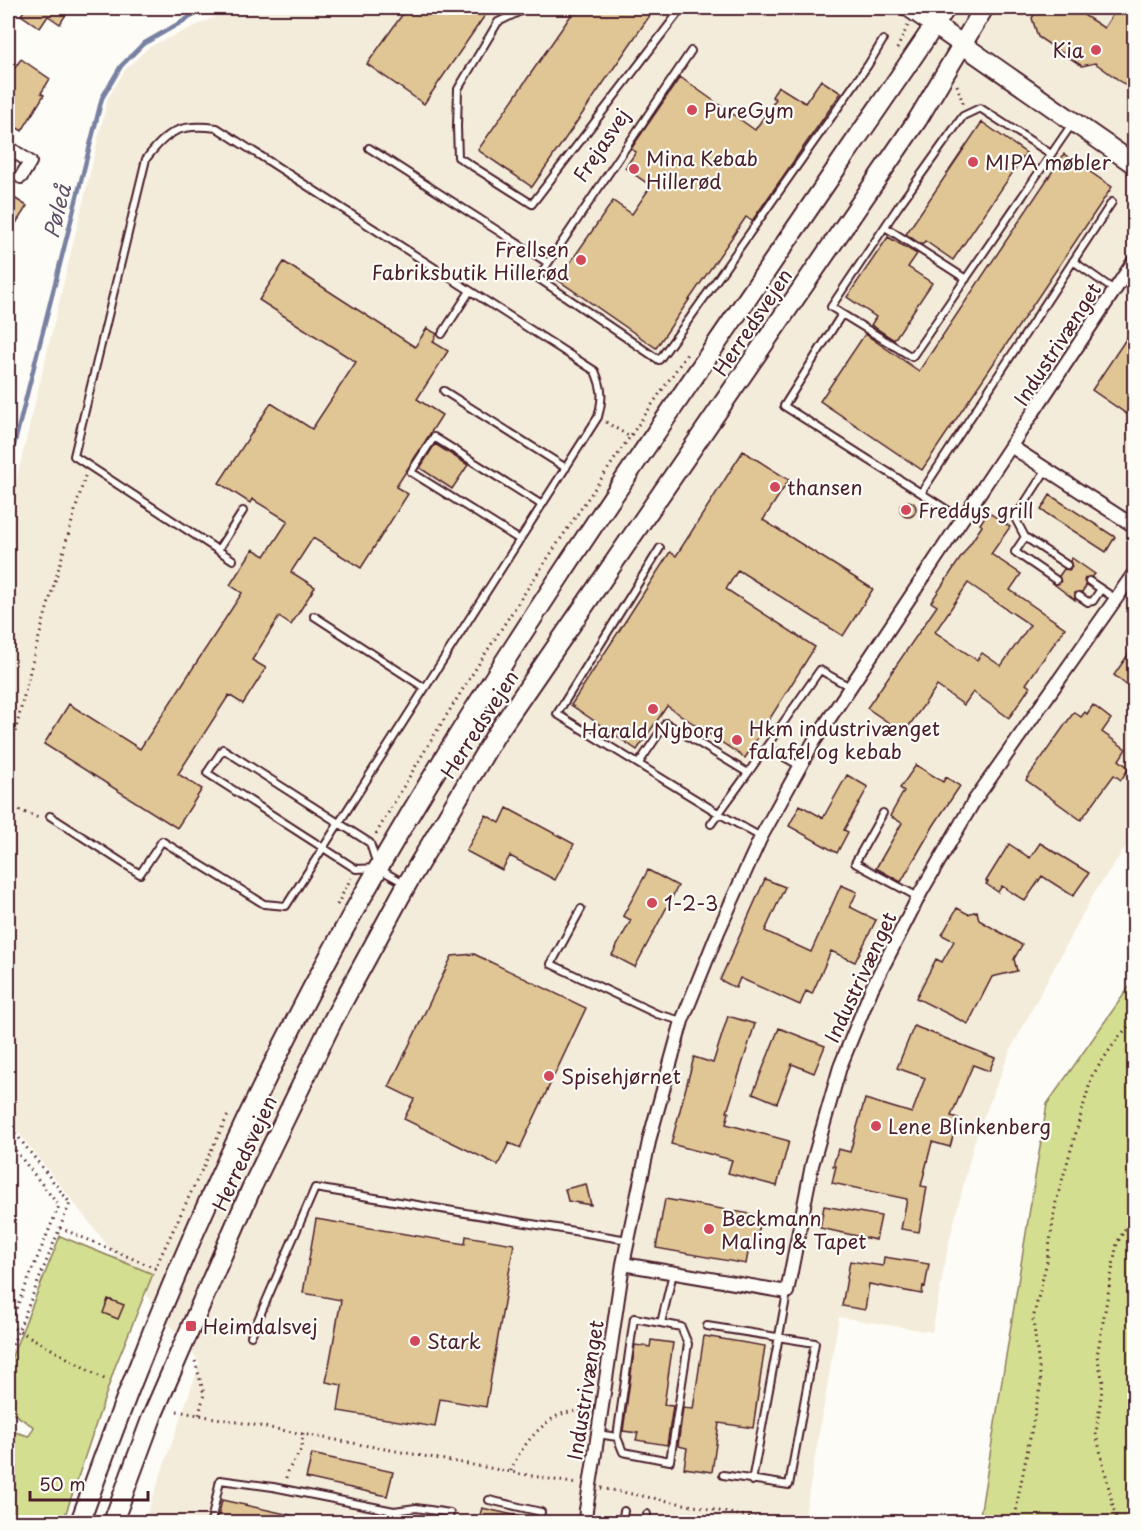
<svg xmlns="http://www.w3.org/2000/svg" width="1142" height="1530" font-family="'Playpen Sans',sans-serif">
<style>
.built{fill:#f4ecda}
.green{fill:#d3de91;stroke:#8e7e5e;stroke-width:1.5}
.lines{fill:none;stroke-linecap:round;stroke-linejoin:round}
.stream{stroke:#7881a1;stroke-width:4.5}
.building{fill:#e0c595;stroke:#4a1f2b;stroke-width:1.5;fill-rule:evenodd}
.lane-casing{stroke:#4a1f2b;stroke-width:10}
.street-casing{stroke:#4a1f2b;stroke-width:16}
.secondary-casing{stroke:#4a1f2b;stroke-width:22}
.path{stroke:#4a1f2b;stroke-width:3;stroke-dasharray:1.5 4.5;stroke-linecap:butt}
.lane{stroke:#fdfcf7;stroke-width:6}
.street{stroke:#fdfcf7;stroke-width:12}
.secondary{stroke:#fdfcf7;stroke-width:18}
.street-bridge-casing{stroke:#4a1f2b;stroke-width:16;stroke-linecap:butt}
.street-bridge{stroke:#fdfcf7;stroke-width:12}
.poi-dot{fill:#d1495b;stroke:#fdfcf7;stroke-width:2}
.labels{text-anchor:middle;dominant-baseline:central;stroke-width:4.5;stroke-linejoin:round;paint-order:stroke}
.poi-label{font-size:20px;fill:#4a1f2b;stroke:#fdfcf7;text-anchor:start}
.street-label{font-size:20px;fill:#4a1f2b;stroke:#fdfcf7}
.water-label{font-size:21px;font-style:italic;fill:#615066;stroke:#fdfcf7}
</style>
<rect width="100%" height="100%" fill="#fdfcf7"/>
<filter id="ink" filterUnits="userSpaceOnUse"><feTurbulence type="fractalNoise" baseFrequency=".0167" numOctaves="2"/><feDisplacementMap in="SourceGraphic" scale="12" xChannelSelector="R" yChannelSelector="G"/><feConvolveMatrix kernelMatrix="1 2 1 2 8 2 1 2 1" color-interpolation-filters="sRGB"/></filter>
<g filter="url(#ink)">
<!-- built -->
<path class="built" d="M235,8h899v827l-40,58 -82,154 -37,92 -26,103 -17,90 -93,-15 -34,198 51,7h-712l56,-159 -192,-244v-604l100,-417 17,-28 24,-23z"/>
<!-- green -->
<path class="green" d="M1134,980v542h-155l68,-418z
M60,1236l93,38 -38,93 -52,155h-55v-92l21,6 5,-9 -26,-17v-44z"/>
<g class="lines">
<!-- stream -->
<path class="stream" d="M8,469l94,-371 19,-32 22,-22 63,-36"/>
</g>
<!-- building -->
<path class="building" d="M26,8h44l-10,16 -12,-8 -8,12 -19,-13z
M407,8h83l-66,96 -57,-40z
M576,8h79l-123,179 -54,-37z
M1038,8h35l31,20 13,-20h17v83l-39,-28 -13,3 -44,-29 -6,-19z
M21,59l29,20 -9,14 3,2 -22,36 -14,-9v-53l4,3z
M680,77l75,53 21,-31 -4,-2 6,-11 27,17 16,-23 20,13 -89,128 -6,-4 -90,131 -98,-68 55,-79 19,13 19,-28 -26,-18 11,-16 -5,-3z
M982,122l44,31 -73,107 -28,-19 -3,4 -16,-11z
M1064,154l48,33 -190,283 -102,-69 45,-67 54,37z
M8,194l19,12 -19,30z
M888,237l29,17 -9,13 24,16 -38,57 -23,-15 5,-8 -29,-20z
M284,262l131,85 12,-19 10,6 -4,8 15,9 -31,48 25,16 -46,72 12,7 -47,74 -48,-30 -22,34 24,15 -24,38 -12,-8 -27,43 14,8 -23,36 -14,-9 -51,79 24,15 -25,39 -133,-84 25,-40 71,45 102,-156 -12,-8 23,-36 12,7 23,-35 -36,-22 -2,4 -31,-20 52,-80 41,26 44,-67 -97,-62z
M1134,327v92l-42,-29z
M435,444l33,21 -16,24 -32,-21z
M743,451l46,29 -26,40 110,69 -30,47 -105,-66 -12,19 89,58 -70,111 -78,-52 -30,44 -66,-45 99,-153 6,4z
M1050,495l65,42 -9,15 -65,-42z
M900 509a8 8 0 1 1 16 0a8 8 0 1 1-16 0Z
M988,512l22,15 -19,27 30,20 -11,16 55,38 -39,56 4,3 -21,31 -36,-26 -9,13 -27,-19 -33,47 -37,-25 70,-102 -6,-4 51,-76 -2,-2zM968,583l62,42 -29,41 -19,-13 -5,7 -42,-28z
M1072,558l23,16 -3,3 -7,1 -1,3 2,5 -4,6 -7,1v7l-20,-15 6,-3 -2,-6 5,-7 5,1 3,-3 -2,-6z
M1134,646v45l-20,-16z
M1093,705l18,14 -9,13 24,17 -7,11 10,8 -8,12 -7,-5 -33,45 -55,-40 48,-68 7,5 4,-5 2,2z
M916,765l27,17 3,-5 14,9 -26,39 -33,57 -25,-14 26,-45 -12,-7 14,-25 -4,-3z
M847,775l21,12 -24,43 4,2 -11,21 -48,-27 11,-21 23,13z
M507,808l67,36 -19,36 -45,-24 -8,14 -36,-19 20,-36 14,8z
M1040,843l49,30 -16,23 -31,-20 -17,25 -23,-15 -4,6 -12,-8 2,-2 -2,-1 23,-37 21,14z
M648,870l30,16 -43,81 -23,-12 19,-35 -8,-4z
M765,879l20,8 -20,44 46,21 30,-67 16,7 -7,15 26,13 -21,42 -24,-11 -19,43 -6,-3 -6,14 -60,-27 -4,10 -16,-8z
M957,908l11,6 9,-3 2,9 43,25 -8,14 3,12 -25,6 -24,47 -52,-26 20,-39 6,3 12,-21 -12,-6z
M474,954l112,54 -66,140 -11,-5 -11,22 -94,-46 10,-20 -25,-12 63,-131z
M728,1016l27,8 -28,88h2l-3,12 63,17 -12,45 -49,-13 4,-13 -61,-16 23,-87 19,6z
M914,1026l81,32 -6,13 -16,-6 -22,51 7,2 -8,29 -18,-5 -11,44 6,1 -8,45 -18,-3 6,-30 -75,-16 4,-17h-3l5,-17 12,3 15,-53 47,14 13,-35 -28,-10z
M779,1028l46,18 -11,27 -22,-9 -15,39 -24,-10z
M586,1184l5,21 -23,-4 -3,-12z
M665,1199l97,17 -6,27 -6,-1 -4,22 -90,-16z
M824,1206l57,10 -5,24 -56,-12z
M316,1219l149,25 1,-8 48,8 -28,163 -46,-8 -5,28 -97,-16 4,-26 -16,-3 15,-82 -38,-7z
M884,1257l45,7 -4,23 -2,-1 -1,8 -53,-10 -4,26 -23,-4 8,-45 33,5z
M108,1299l16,6 -6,14 -15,-6z
M704,1336l61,10 -12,82 -34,-5 -7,49 -28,-4 3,-20 -9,-2 5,-38 10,1z
M651,1340l22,3 -9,62 9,1 -6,39 -31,-5 2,-7 -15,-2 12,-86 15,2z
M312,1454l81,18 -6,24 -81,-18z
M222,1500l78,17 -1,5h-82z
M482,1508l41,9 -1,5h-44z"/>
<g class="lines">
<!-- lane casing -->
<g class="lane-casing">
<path id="lane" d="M527,8l-29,14 -40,67 -1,38 1,30 74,47 150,-196
M691,51l-153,227 121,82 31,-42 178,-253 15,-25
M1072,124l-160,233 -70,-43 -58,92 137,87 191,-291
M369,148l179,115
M885,227l81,52
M1073,261l41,29
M842,314l-11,-7 67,-100 65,-91 17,-8 71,46
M442,334l28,-43
M444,391l122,77
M1046,470l-31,48 10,19 42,28
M921,493l42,27
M1025,537l-10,15 41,28
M520,540l-109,-68 23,-35 108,68
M660,548l-103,166 161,99 43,24
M218,550l25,-39
M1089,581l27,18
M1079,596l9,6 5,-1 8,-12
M314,616l111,72
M766,747l34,19
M223,749l147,94 8,25 -22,1 -149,-96z
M639,763l27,-40 82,50 -37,51
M748,773l72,-103 30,17
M883,813l-28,50 63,34
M50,816l90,58 22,-33 102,63 22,2 312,-489c5,-19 5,-27 -3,-46l-378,-243c-36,-5 -49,2 -71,31l-72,297 159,104
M381,870l25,14
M581,909l-30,55 106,50 25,7
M661,1323l-27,-5 -17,119 6,15 47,9 18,-117 -7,-17 -20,-4 12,-50
M707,1326l108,17 -26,142 -66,-10
M251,1336l64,-148 313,52
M598,1434l19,3
M752,1481l35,-188
M489,1500l52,12 -2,10
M211,1522l9,-42 53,7 121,24 22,-3 34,5 -2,9
M622,1522l2,-11
M646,1522l1,-8"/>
</g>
<!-- street casing -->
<g class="street-casing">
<path id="street" d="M8,147l22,15 -9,15
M1012,447l122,79
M623,1264l164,28 25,-127 28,-98 32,-79 49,-96 53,-91 160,-228
M594,1460l29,-196 27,-127 32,-116 36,-89 32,-71 11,-24 52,-94 321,-482
M585,1522l1,-12"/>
</g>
<!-- secondary casing -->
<g class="secondary-casing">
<path id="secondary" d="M910,8l224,156
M80,1522c80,-226 179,-447 299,-655 141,-244 305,-474 463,-707 35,-51 70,-101 104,-152
M113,1522l40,-108 99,-227 81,-167 74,-136 88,-148 423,-617 66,-111"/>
</g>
<!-- path -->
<path class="path" d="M897,49l11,-24
M957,85l6,19
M606,422l24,15
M8,761l27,-110 50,-175
M8,806l31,12
M376,834c95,-167 204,-325 313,-483
M337,905l14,-27
M8,1124l62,79 -62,153
M8,1141l51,65 -51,122
M60,1228l95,40 74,-155
M9,1325l97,55
M195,1361l9,33 -5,21
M177,1411l400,73
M511,1471c6,-20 33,-53 54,-58 7,-2 16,-2 24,-3
M286,1478l1,-6 14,-22 2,-17
M601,1488l175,34
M1015,1522l3,-24 23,-115 -8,-64 14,-58 9,-59 36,-126 25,-37 17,-19
M1119,1522l-5,-12 -18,-77 7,-51 -6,-26 20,-113 17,-29"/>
<!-- lane -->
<use href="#lane" class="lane"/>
<!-- street -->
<use href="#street" class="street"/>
<!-- secondary -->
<use href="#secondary" class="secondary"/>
<!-- street-bridge casing -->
<g class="street-bridge-casing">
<path id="street-bridge" d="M586,1510l8,-50"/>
</g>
<!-- street-bridge -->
<use href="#street-bridge" class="street-bridge"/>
</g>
</g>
<!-- markers -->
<g class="poi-dot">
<circle cx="1096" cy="50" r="6"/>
<circle cx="692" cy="110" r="6"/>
<circle cx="973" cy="162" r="6"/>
<circle cx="634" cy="169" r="6"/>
<circle cx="581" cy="260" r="6"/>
<circle cx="775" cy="487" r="6"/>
<circle cx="906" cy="510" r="6"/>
<circle cx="653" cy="709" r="6"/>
<circle cx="737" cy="740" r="6"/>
<circle cx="652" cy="903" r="6"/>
<circle cx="549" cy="1076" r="6"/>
<circle cx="876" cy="1126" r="6"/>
<circle cx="709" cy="1229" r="6"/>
<rect x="185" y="1320" width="12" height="12" rx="3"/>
<circle cx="415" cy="1341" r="6"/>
</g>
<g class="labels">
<!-- poi labels -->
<g class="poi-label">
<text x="1084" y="50" text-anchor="end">Kia</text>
<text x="704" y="110">PureGym</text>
<text x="646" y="158">Mina Kebab<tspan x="646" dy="23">Hillerød</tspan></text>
<text x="985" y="162">MIPA møbler</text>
<text x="569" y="249" text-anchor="end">Frellsen<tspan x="569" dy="23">Fabriksbutik Hillerød</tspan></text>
<text x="787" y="487">thansen</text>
<text x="918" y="510">Freddys grill</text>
<text x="749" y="728">Hkm industrivænget<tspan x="749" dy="23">falafel og kebab</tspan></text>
<text x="653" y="730" text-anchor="middle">Harald Nyborg</text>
<text x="664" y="903">1-2-3</text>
<text x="561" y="1076">Spisehjørnet</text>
<text x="888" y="1126">Lene Blinkenberg</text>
<text x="721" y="1218">Beckmann<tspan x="721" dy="23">Maling &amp; Tapet</tspan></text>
<text x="203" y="1326">Heimdalsvej</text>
<text x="427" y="1341">Stark</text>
</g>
<!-- street labels -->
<g class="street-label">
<text transform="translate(601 145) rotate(-56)">Frejasvej</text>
<text transform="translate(752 322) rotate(-56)">Herredsvejen</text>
<text transform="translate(1057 344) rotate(-57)">Industrivænget</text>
<text transform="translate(479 724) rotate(-57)">Herredsvejen</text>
<text transform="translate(860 977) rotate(-65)">Industrivænget</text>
<text transform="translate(244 1153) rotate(-65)">Herredsvejen</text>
<text transform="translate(585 1390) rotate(-81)">Industrivænget</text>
</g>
<!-- water labels -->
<g class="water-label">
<text transform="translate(56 211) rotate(-76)">Pøleå</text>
</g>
</g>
<!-- margin -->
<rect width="1142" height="1530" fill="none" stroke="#fdfcf7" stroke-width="30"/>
<rect x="15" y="15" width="1112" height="1500" fill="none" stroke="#4a1f2b" stroke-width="2" filter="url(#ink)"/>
<!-- scale -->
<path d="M30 1491v9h118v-9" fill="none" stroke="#4a1f2b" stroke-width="3"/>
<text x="39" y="1491" font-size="18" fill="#4a1f2b" stroke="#fdfcf7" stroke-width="4.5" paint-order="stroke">50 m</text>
</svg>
